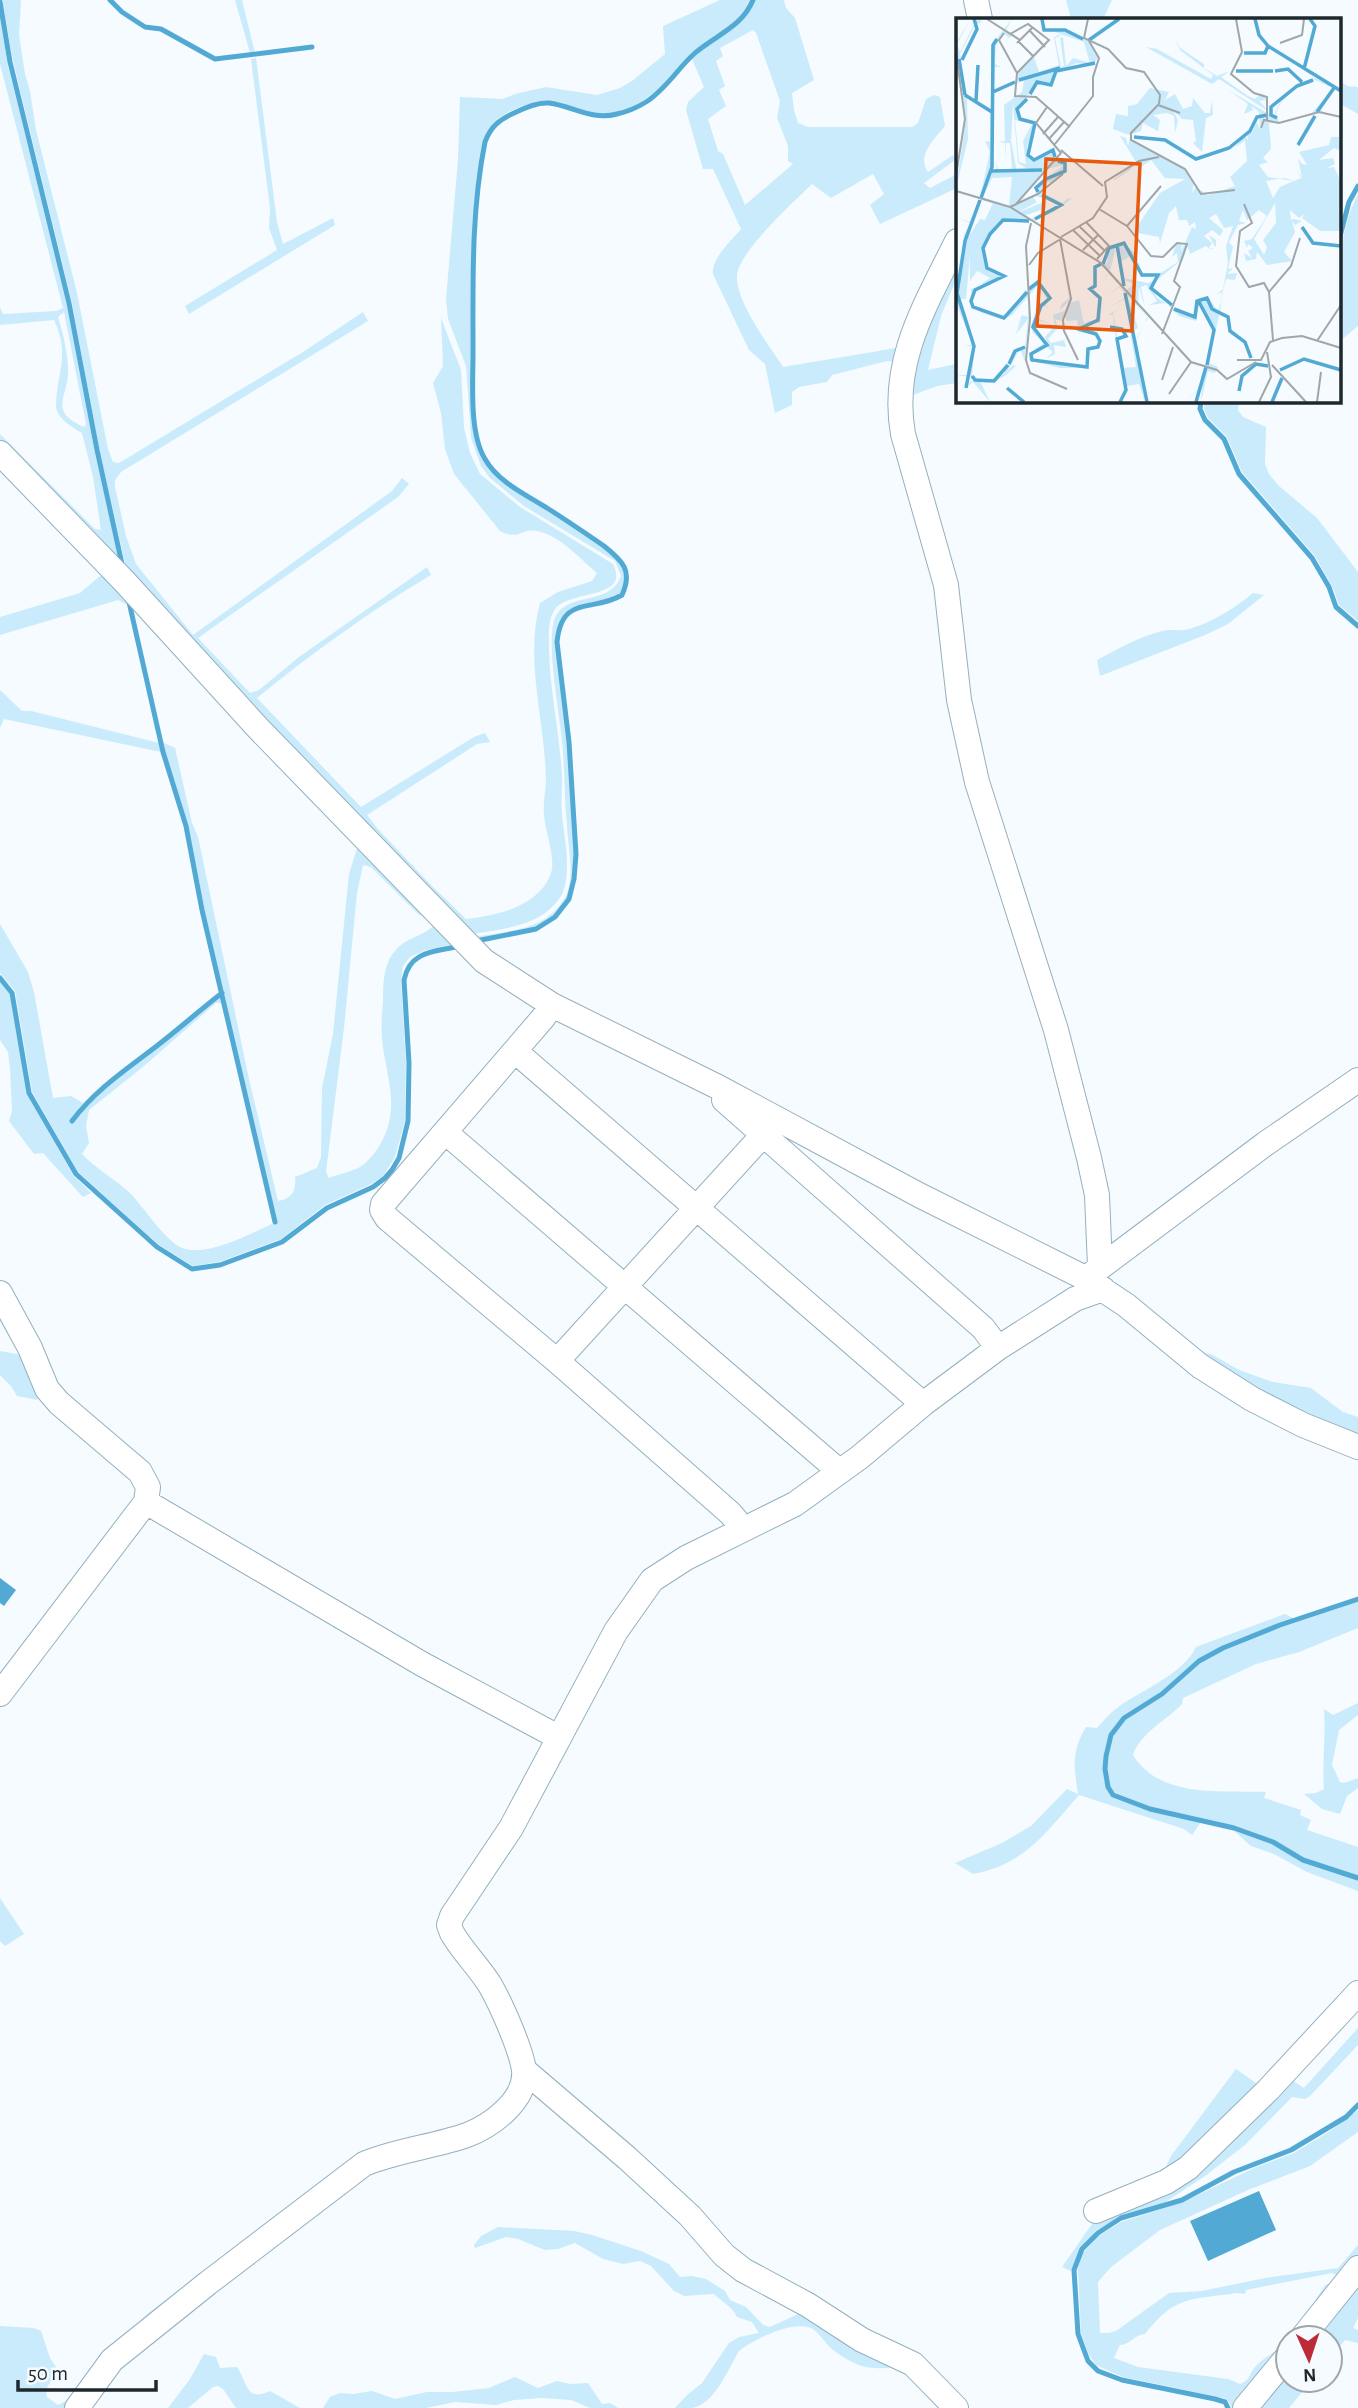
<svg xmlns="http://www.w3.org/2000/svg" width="1358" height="2408" font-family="'Alegreya Sans',sans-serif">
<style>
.green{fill:#caebfc;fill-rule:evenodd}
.water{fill:#52aad4}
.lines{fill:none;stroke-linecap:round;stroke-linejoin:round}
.stream{stroke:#52aad4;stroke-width:5}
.minor-casing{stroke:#95b0be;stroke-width:26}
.minor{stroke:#fff;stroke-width:24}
.inset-river{fill:none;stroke:#52aad4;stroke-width:3.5}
.inset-road{fill:none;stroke:#9fa7ab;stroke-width:2}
.view{fill:#e8590c;fill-opacity:0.15;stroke:#e8590c;stroke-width:3.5}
.inset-edge{fill:none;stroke:#1d282e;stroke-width:3.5}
</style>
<rect width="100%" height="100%" fill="#f5fbfe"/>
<!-- green -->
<path class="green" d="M2,0h19l-2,35 6,39 5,17 6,39 41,163 31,156 5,13 6,1 184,-111 60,-40 5,9 -247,151 -6,8v7l11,49 10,28 57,71 199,-144 10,-13 7,6 -11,13 -200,141 52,55 9,-3 40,-33 128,-90 4,8c-61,36 -119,78 -174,123l104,109 113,-70 11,-4 5,9 -13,2 -110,71 10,13 52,55 37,36c30,-3 74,-13 85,-46 5,-14 -6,-42 -7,-58 -1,-11 1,-21 2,-32 0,-58 -22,-122 -6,-180l18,-11 34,-11 5,-8c-17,-14 -37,-38 -60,-42 -17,-3 -17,10 -37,0l-46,-57 -9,-25 -4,-36 -8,-30 10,-17 -2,-48 20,52 3,58 6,25 10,21 40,33 93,57c18,35 -42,26 -57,44 -9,11 -7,28 -7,42 1,42 11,85 13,127 0,13 -1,25 0,38 2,22 9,52 2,74 -2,7 -7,13 -12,18 -21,22 -62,23 -90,29l-342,-366 5,-7 -26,-114 -27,-146 -59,-242z
M235,0h7l13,53h-5z
M720,0h31c-12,25 -32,33 -53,49 -30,23 -43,55 -83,64 -18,4 -35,-4 -52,-9 -22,-6 -50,2 -69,18 -28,24 -26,254 -20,298 1,15 4,33 13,45 13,19 36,30 55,41 25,16 51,32 74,51 7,8 10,14 9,25 -3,27 -42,16 -58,30 -9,7 -10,19 -11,30l15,137 4,75 -2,25 -5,19 -14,18 -19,11 -64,13 3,-3c23,-4 57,-6 76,-22 7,-5 16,-16 18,-25 6,-20 0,-44 -1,-64 -3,-28 -2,-56 -5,-85 -3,-31 -14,-87 -9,-116 7,-37 57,-16 68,-49l-6,-15 -91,-55 -34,-28 -9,-12 -10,-28 -5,-72 -18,-47 -2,-20 12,-139 2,-63 43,2 12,-5 31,-7 51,8 23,-7 12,-7 33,-27 -2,-28z
M755,0h29l2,8 9,10 19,62 -22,13 2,17 4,13 10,4h104l6,-4 8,-24 8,-4 6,2 5,29c-10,12 -29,30 -17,46l25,-17 2,5 -31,23 6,5 27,-14v14l-77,36 -10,-19 14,-11 -11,-20 -42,24 -19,-14c-18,18 -72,66 -75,91 -2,26 32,70 46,92l119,-20 -4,15 -11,-1 -55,14 -5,7 -28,5 -7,5v13l-17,8 -10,-49 -16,-14 -36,-76c-2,-15 18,-33 28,-45l-28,-60h-10l-17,-59 2,-8 16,-15 -12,-28c22,-21 51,-29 63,-59zM753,30l3,3 24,68 -3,17 11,28v15l5,3 -48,41 -22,-51 -5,-3 -10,-32 18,-13 -7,-16 6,-4 -9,-25 7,-5 -3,-8z
M1066,0h46l-9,19h-32z
M0,17l8,49 59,238 28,149 25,110 -120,-120v-9l95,95 6,1 -8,-53 -11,-44c-10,-6 -23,-13 -26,-25 0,-36 15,-51 -2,-88l-54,5v-18l3,7 53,-3 7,-3 -63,-244zM64,312l22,112 -2,3c-38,-16 -14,-31 -16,-60 -1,-17 -5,-34 -10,-50z
M256,58l21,164 6,22 50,-26 2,7 -146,89 -4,-8 92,-56 -8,-22 1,-20 -19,-149z
M1339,80l8,6 11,1v27l-19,-11z
M1358,194v132l-19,16c0,-50 -5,-102 19,-148z
M957,254v23l-16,39 -13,54 28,-6 1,-3v22l-20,3 -24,9 -1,-46z
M1205,401h34l-1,9 5,7 23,10 -1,37 4,10 10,12 38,32 41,54v49l-19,-16 -7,-19 -17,-30 -73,-84 -15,-35 -19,-19 -4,-10z
M100,576l9,1 20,29 -11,-6 -118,35v-18l80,-24z
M1253,593l11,2 -36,29 -23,11 -105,41 -3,-16c21,-11 43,-24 66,-29 7,-2 15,0 22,-1 23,-5 50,-22 68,-37z
M0,690l22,21h9l128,32 2,9 -157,-33 -4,9z
M162,742l13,6 17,75 6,14 51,242 29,122c15,-3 18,-10 17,-24l22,-9 4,-11 1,-69 11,-54 16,-160 9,-29 102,98 -34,7 -16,7 -7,9 -2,14 5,83 -1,58 -10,36 -12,19 -12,8 -46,21 -44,34 -62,23 -26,4 -34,-21 -81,-73 -46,-80 -17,-101 -15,-18v-49l28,48 6,20 19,106 18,-2 12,7 -13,17 2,1 13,-16 46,-40 26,-18 63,-52 2,8h-6l-72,63 -55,44 -3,16 3,17 -7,11c15,16 35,26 50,41 14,16 26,35 43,49 24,19 77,-11 101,-22l-73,-312 -16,-84zM363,865l8,2 47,47 11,5 6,6c-17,15 -33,11 -46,35 -6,13 -6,28 -6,42 -1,12 -2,25 -1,37 4,39 19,67 -1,104 -5,9 -13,19 -21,24 -9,5 -21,7 -31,11l-3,-6 18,-144 13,-135z
M0,982l10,12 17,100 46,81 18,18 -8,4 -40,-44 -9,1 -25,-33 3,-10 -2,-42 -2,-17 -8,-12z
M0,1351l28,5 16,33 -7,11 -20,-4 -6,-10 -11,-11z
M1191,1351l20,3 28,16 34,12 38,6 32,24 15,5v24l-56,-25z
M1358,1601v27l-59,24 -43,12 -73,34 -1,6c-15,16 -42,29 -49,51 27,44 88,35 133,37l-2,6 37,12 -1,5 11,5 -4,10 51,17v29l-54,-17 -30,-18 -40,-14 -83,-19 -37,-14c-14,-21 -8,-56 11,-74 10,-10 25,-15 36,-24 14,-11 26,-25 41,-35 48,-29 105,-40 156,-60z
M1285,1614l10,5c-32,10 -67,22 -95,40 -16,9 -27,24 -41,35 -11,8 -26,14 -36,23 -21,20 -27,56 -11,80l38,14 51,11 -9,13 -8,-6 -105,-34c-33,37 -53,69 -106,79l-18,-11 47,-20 29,-17 36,-37 11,5c-4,-27 -7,-42 8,-67l11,1c7,-8 15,-17 24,-23 22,-15 64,-33 75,-58z
M1358,1703v12l-19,15 -7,35 8,17 4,1 14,-5v10l-11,8 -7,18 -18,-5 -18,-15 12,-1 8,-4c-2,-27 2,-53 0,-80l9,6z
M1233,1830l39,14 31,18 55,18v11l-51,-19 -33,-18 -23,-8z
M0,1898l24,36 -19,12 -5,-5z
M1358,2028v17l-47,50 -6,4 -13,-2 -47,48 -40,31 -41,27 -42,13 -26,15 -17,20 -8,20 -9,-4 37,-53 58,-23 132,-113 15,10z
M1236,2069l27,19 -103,91 11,-23z
M1358,2110v22l-48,34 -62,24 -88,40 -49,37 -13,15 2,51h9l7,-2 53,-38 33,-2 63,-13 73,-10 20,-23v16l-61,77h-9v12l-47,58h-9l-3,-6 -5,-4 -101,-21 -27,-12 -8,-12 -7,-19 -3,-65 4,-15 15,-17 24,-15 62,-20 71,-34 40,-15 36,-22zM1332,2273l4,2 -7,9 -4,1c-14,22 -27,44 -46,63 -7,6 -16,10 -22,17 -8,7 -5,15 -17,19l-12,-5 -90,-12 -24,-9 6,-13c10,0 15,-11 25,-11 31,-39 45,-34 92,-41l8,1 1,-4z
M359,2153l3,9 -288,246h-74v-82l34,2 7,3 9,27 8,12c-4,12 -14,13 -11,27l11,8 13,-7 30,-39 46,-45z
M498,2227l76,4 18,4 49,16 28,13 11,13 12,-1 14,3 19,12 5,9 16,7 17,18 7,2 37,-17 101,56c-15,1 -34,5 -49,-1 -8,-3 -20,-10 -27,-16 -7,-6 -12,-15 -19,-20 -18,-10 -59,10 -74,22 -11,18 -24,53 -47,57 -5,0 -12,0 -17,0l12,-13 15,-12 27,-40 10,-6 20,-4 -7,-11 -15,-5c-4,-10 -16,-16 -23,-23l-30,2 -10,-5 -23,-25 -11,-5 -17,3 -20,-5 -28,-16 -17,6 -13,1 -27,-11 -12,-2 -31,11 -1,-3 7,-9z
M1358,2275v43l-5,10 5,2v13l-13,-3 -15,18v-20h-20z
M204,2354l12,3 4,11 17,-1c11,17 9,35 33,24l30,17h-64l-13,-19 -5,-3 -5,1 -25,21h-20l22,-29z
M1288,2365v15h24l-23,28h-36z
M515,2377l23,11 19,-7 13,3 18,-1 14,21 8,-1 8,5h-28l-19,-8 -30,-2 -27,2 -18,5 -41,-3 -29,6h-103l7,-11 10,-4 13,1 19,-3 23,8 32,-7h26l36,-4z"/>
<!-- water -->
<path class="water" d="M0,1578l16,12 -12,16 -4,-3z
M1259,2191l17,39 -68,31 -18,-40z"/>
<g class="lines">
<!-- stream -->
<path class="stream" d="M110,0l12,12 23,15 16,2 54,30 97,-12
M0,2l10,60 59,241 28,147 25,114
M1339,240l10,-38 9,-16
M1201,401l-1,8 5,11 19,19 15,35 73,84 17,29 7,20 22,19
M129,602l34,150 23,74 16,84 73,312
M476,941l60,-12 19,-12 14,-18 5,-20 2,-25 -7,-112 -12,-100c5,-48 35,-29 65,-47 11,-24 1,-34 -18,-49 -19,-13 -38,-26 -57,-38 -22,-14 -49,-26 -62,-49 -16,-26 -12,-76 -12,-105 0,-71 -2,-142 12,-212 6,-16 14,-22 29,-29 10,-5 24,-11 35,-10 24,3 43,18 68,11 9,-2 21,-7 29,-12 20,-13 32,-34 49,-49 21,-18 47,-26 58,-53
M0,978l12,15 17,100 47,81 81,73 35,22 28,-4 62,-23 45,-34 46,-21 12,-9 7,-8 7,-12 9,-37 1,-58 -5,-83c6,-30 31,-28 56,-34
M72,1121c24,-32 55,-52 86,-76 22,-17 42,-35 64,-52
M1358,1599l-78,26 -57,23 -24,13 -37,33 -38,24 -13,17 -5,21 -1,13 3,18 5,8 37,14 84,19 39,14 30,18 55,18
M1228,2408l-3,-6 -10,-3 -93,-19 -24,-9 -10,-10 -10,-27 -4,-64 8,-21 16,-16 23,-15 61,-18 52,-28 57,-22 55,-33 12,-12"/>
<!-- minor casing -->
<g class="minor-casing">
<path id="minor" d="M976,0l4,19
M957,241c-31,63 -67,120 -54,193l43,151 13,115 18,82 79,248 33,128 8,37 3,72
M0,453l124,128 133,146 227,234 68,44 166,82 201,108 166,83 41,27 74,61 52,33 51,26 55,22
M552,1005l-9,13 -160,186 -1,6 5,8 170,143 173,152 6,7 4,9
M515,1051l408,353
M724,1100l259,228 15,20
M445,1132l394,339
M1090,1275l175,-131 93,-64
M0,1293l30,55 17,41 12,14 81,69 8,15 -2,15
M557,1361l205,-225
M0,1694l146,-192 276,162 136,73
M524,2070l103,88 63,58 34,39 19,15 65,35 54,35 51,24 43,44
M1096,2211l70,-29 22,-14 80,-78 90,-97
M1302,2338l56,-70
M77,2408l35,-48 96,-77 156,-119c33,-14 69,-17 103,-29 24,-9 60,-35 57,-65 -3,-21 -23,-66 -34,-85 -11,-18 -27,-33 -38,-52l-3,-8 3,-9 59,-88 105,-197 36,-51 34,-22 109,-54 65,-47 63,-53 75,-56 77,-49 28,-10
M1245,2408l43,-52"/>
</g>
<!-- minor -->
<use href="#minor" class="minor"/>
</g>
<!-- overview -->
<g transform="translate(956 18)">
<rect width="385" height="385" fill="#f5fbfe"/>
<path d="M15,1l-14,25 3,8 16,-31 3,-2 3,3 -7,3 -15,29 1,4 12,-22 -12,25 4,34 26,14v-63l21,-27 -7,13 9,2 -5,4 -6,-5 -7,13 -1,18 6,3h-6l-1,22 23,-9 1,-8 16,-15 5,15 20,-7 -5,-27 4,-3h4l-7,3 6,29 3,-1 -4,-28 3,-1 3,29 7,-8 17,5 -6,-21 -32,-11h14l23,10 10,15 -7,10 -15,-3 -21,8 -6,15 -14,-3 -17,24 1,12 16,6 -9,22 3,10 4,2 20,-9 1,10 10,4 -2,9 -10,10 -5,-1 -6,11 21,10 4,-4 5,-1 -18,14 -22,9h-31l-18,27 5,23 16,5 -33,18 2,13 31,11 31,-35h4l10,15 -6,5 6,5 -6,-3 -7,13 15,6 -15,-4 -1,13 13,12 -3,-8 10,-11 -2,-11 12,-4 3,-9 -8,8 1,-5 9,-8v6l9,-3 5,24 5,-3 9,-1 2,-22 -10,-10 5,-2v-19l12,-4 2,-15 14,-5 12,10 8,22 16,-1 19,-12 -1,-9 -5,4 4,-13 6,-1 -1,9 11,-25 4,2 -1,-7 -6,4 -2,-6h-8l-3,-14 -7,7 -9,30 -1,-6 -21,-4v-8l22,-32 25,-14 -20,-1 -14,-18 -10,7 6,5 -11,-8 -6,6 -15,10h-2l23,-18 -16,-26 6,2 2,8 2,-8 53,30 11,14 -2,11 4,-6 12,8 27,-9 -5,-9 17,-16 -2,-21 -9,7 8,-13 6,-2 -6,3 4,5 -1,-6 5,-2 5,-10 3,8 -1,-18 -7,-6 1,4 -9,4 4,-10 -20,-14 48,28 -1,-5 5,-11 17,-17 18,-6 -11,-9 1,-2 8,9 28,14 -7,-2 -16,20 7,4h-13l21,-25 -18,-8 -19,7 -15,15 -5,11 3,9 -10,1 2,26 -8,9 5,4 -9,3 9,12 26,4 7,-3 -5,-9 6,9 -4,-20 4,6 5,1 -8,-13 30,-7 2,-8h8l2,14 -7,-3 -15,12 14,-2 2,6 -8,4 7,-1 7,15v49h-21l-18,-13 3,-4 -6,4 -9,-8 1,10 3,-1 8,2 -7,4 -3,-4 3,11 -11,20 8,9 -25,4 -10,-13 -1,7 -10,2 -2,-8 8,5 -4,-7 5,-3 -5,-4 -1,4 -3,-7 8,-2 15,-23 -8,-6 -12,10 -4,-10 -4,11 7,2 -8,2 -9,17 4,5 -5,22 5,-1 -6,6 10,-1 -2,7 -9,-1 -3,11 -3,21 8,7 -9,-3 -10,48 9,4 -3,6 -7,-2 -7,31 1,-15 -17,15 17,-16 4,-19 -8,-2 -4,11 4,-12 9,1 6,-35 -9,-21 -5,-3 -3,15 -17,-5 -13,-13 -17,2 8,-4 -11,-16 -5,2 4,20 -6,-20 -1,19 10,12 -3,5 2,-6 -20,-22 11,33 -5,3 2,12 8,-17 -8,19 10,57 -6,-18 -12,2 -1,5 -5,-22 -7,-44 -1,-10 -4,-1 11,-5 -7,4 10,55 13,-1 -11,-68 -18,9 18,-10v-4l-5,-7 -15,9 15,-10 -4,-4 -12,8 12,-8 -7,-8 -8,5 8,-6 -7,-7 -6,3 1,17 -5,3 10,9 -2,25h-11l-8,6 13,1 5,5 -20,-3 -2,-12 -10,1 -3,-6 -3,5 4,2 -10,-3 3,9 -10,11 3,4 13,-3 2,7 -12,-2 1,9 -9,5 7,-7 -7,-6 -15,8 2,5 24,6 29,1 2,-19 13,-2 -11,4 -2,19h-28l-31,-8 1,-7 14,-10 -11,-10 -2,-6 6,-22 10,-6 -9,-14 -26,30 -8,4h-3l-19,-6 -11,-6v-18l20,-7 -10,2 9,-6 -13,-7 -7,10v-25l-4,43h-7l16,46 -3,31 16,6 16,-8 10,-21 5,-5 6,-1 3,-28 -12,15 6,-17 -7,15 7,-17 6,2 1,-13v18l-4,32 1,10 -6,-15 -14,24 7,-8 3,1 -10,9 -12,7 -8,1 -6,-2 10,21 -17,-20 -6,5 4,-6 4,1 -3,-5 -16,-2h12l5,-28 -8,-2h6v-5l-15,-37 8,-68 6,-12 -14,-6 14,5 10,-23 -24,-9 24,7 10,-45 -5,-11 5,1v-29l-23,-15 1,41 -12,49 10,-69 -10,-76zM68,62l-2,12 -18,13 1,36 -6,1 6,1 1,15v-15h4l2,26 -13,1 -3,-6 1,6 -5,1 2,-79zM57,85l5,60 11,7 -12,2 -6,-31zM59,102l17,4 -9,17 3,23 -7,-2zM108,147l-29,21 2,7 -18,8 18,-21 7,-2 -6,1 9,-10zM56,159l-3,29 -26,-9 9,-19zM329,160l9,3 -14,6 -7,11 -7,-17zM80,178l23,9 -27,14 -8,-3 22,-8v-7l-29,12 20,-11 -4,-4zM26,182l11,3 -8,17 -5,-1 -11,17zM319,185l1,20 -13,17 4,7 -3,8 -10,-16zM260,196l8,14 9,-2 -7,20 2,17 -5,26 -7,6 6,-3 -1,10 -3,9 -11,-15 -8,2 -4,18 -12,-2 -26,-16 -6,-13 33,-27 3,-13 3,9 16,-8 4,3h5l-6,-1 3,-5 4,4v-7l-7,-5 5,10 -10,-9 8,-6 8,6 3,-6 -14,-12zM160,229l6,32 12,5 -9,7 -15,-20zM176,237l9,22 15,-1 -1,4 -7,3 -25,-5 -3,-16zM218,19l6,11 24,16v4l13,8 13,-5 -9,6 27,19 7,3 7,-6 4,7 -7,1 6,6 1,3 -47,-31 -7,5 -66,-37 11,2 54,30 2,-4 -33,-25zM194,70l19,4 -4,8 10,-6 8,15 9,-3 1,-8 12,15h5l2,-13 1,15 -7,3 -4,34 -9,-9 3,-2 -3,-21 -11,-1 -9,-9 5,10 -3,13 -1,-17 -7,-3 -14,2 7,5 -2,11 -15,-8 -2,8 -12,4 -16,-6 3,-15 12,2v-10l9,-2z" fill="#caebfc" fill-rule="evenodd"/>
<path class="inset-river" d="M86,1l2,11h21l18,9M299,1l4,16 9,11 73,45M133,22l30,-21M288,35h21l3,-7M3,41l6,36M6,42l15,-31 -3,-10M348,51l11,-43 -5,-7M280,53h37M319,53l13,-2 14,13M63,62l41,-12M37,74l22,-10M74,76l7,-12 14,3 5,-14 39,-8M9,77l27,17M71,81l-10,10 3,10 15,4 -7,32 6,5 19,-10 2,7M20,83l2,-36M361,94l17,-24M321,100l-6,-3v-8l26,-21 16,-6M178,119l31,3 31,19 33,-11 21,-17 7,-14 10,-2M342,127l17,-29M35,153l51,-1M82,174l-2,-4 10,-9 19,-8v-8l-7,-2M25,180l11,-31 1,-122 4,-6M79,201l26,-14 -19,-10M346,209l11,16 28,3M161,227l7,41M147,246l6,-16 15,-5 18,32h16l-7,13 21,17M73,271l9,-7 12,16 -9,8 -8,21 14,18 -16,9 1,6 55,7 1,-18 10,-2 2,-6 -4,-7 -17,-5 19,-9 2,-22 -10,-9 5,-3v-19l6,-3M71,274l-23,26 -31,-11 -2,-6 4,-11 29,-14 -17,-8 -4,-20 7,-14 13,-14 26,1M169,275l22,109M243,284l15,28 -7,35M218,291l21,8 2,-16 10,-3 5,11 16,8 2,14 15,11 6,16M154,309l12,2 4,7 -9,3 9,51 -6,12M53,346l6,-13 10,-4M324,352l24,-11 37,11M16,358l3,4 19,1 14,-16M10,370l8,-42 -17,-53 8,-52 15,-41M51,370l17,14M283,373l3,-15 14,-12 12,2M240,384l10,-35M316,384l10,-24"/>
<path class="inset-road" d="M31,1l33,21M132,1l-4,19 24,11 18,19 18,4 16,23 -1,9M280,1l6,33 -11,22 23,19 13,4v24M74,13l15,16M48,15l-5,7 18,33 -2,23 21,1 34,30M54,16l18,-10 21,16 -32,33M63,24l15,15M61,25l16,-16M324,25l22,-8 2,-16M0,34l9,67 -9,56M224,95l-22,-8 -27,28v7l54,29 16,25 34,-4M305,110l3,-8 15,3 40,-11 22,5M87,116l15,-17M93,121l15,-17M99,126l38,-48v-19l6,-19 -10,-17M105,132l42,36M0,173l54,16 91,56 90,99 26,8 10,9 29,-17M60,186l45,-51 -25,-30 11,-16M288,186l8,19 -12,8 -4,35 13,21 15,-4 5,9M54,189l28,-13 25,-20M143,191l28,17 34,-40M130,204l23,24 -12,13M75,205l-5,23 4,73 -4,41 4,13 37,16M123,208l26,25M171,208l24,30 12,1 14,-14 10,1 -13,37 6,6 -18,47M117,212l27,26M105,219l32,-19 14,-21 -2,-15 34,-21 20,-4M104,221l11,60 -8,21 1,11 14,29M127,232l15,-15M73,247l9,-12 21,-13M317,322l-4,-48 22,-26 9,-28M361,323l24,-36M281,342h24l9,-18 12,-4 20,-2 39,12M316,347l34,37M206,362l11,-33M213,376l22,-32M303,384l12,-25 -4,-25M361,384l4,-30"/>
<path class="view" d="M90,141l94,5 -8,167 -95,-5z"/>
<rect width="385" height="385" class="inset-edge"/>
</g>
<!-- north arrow -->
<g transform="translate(1309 2359) rotate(177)"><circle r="33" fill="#f5fbfe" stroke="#9fa7ab" stroke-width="2"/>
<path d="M0-5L12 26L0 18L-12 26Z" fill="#bb2b38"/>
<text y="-10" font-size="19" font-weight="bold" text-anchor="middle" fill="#1d282e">N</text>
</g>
<!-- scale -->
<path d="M18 2380v10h138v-10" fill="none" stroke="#1d282e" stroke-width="3.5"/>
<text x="28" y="2380" font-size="21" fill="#1d282e" stroke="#f5fbfe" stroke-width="5" paint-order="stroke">50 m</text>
</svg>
